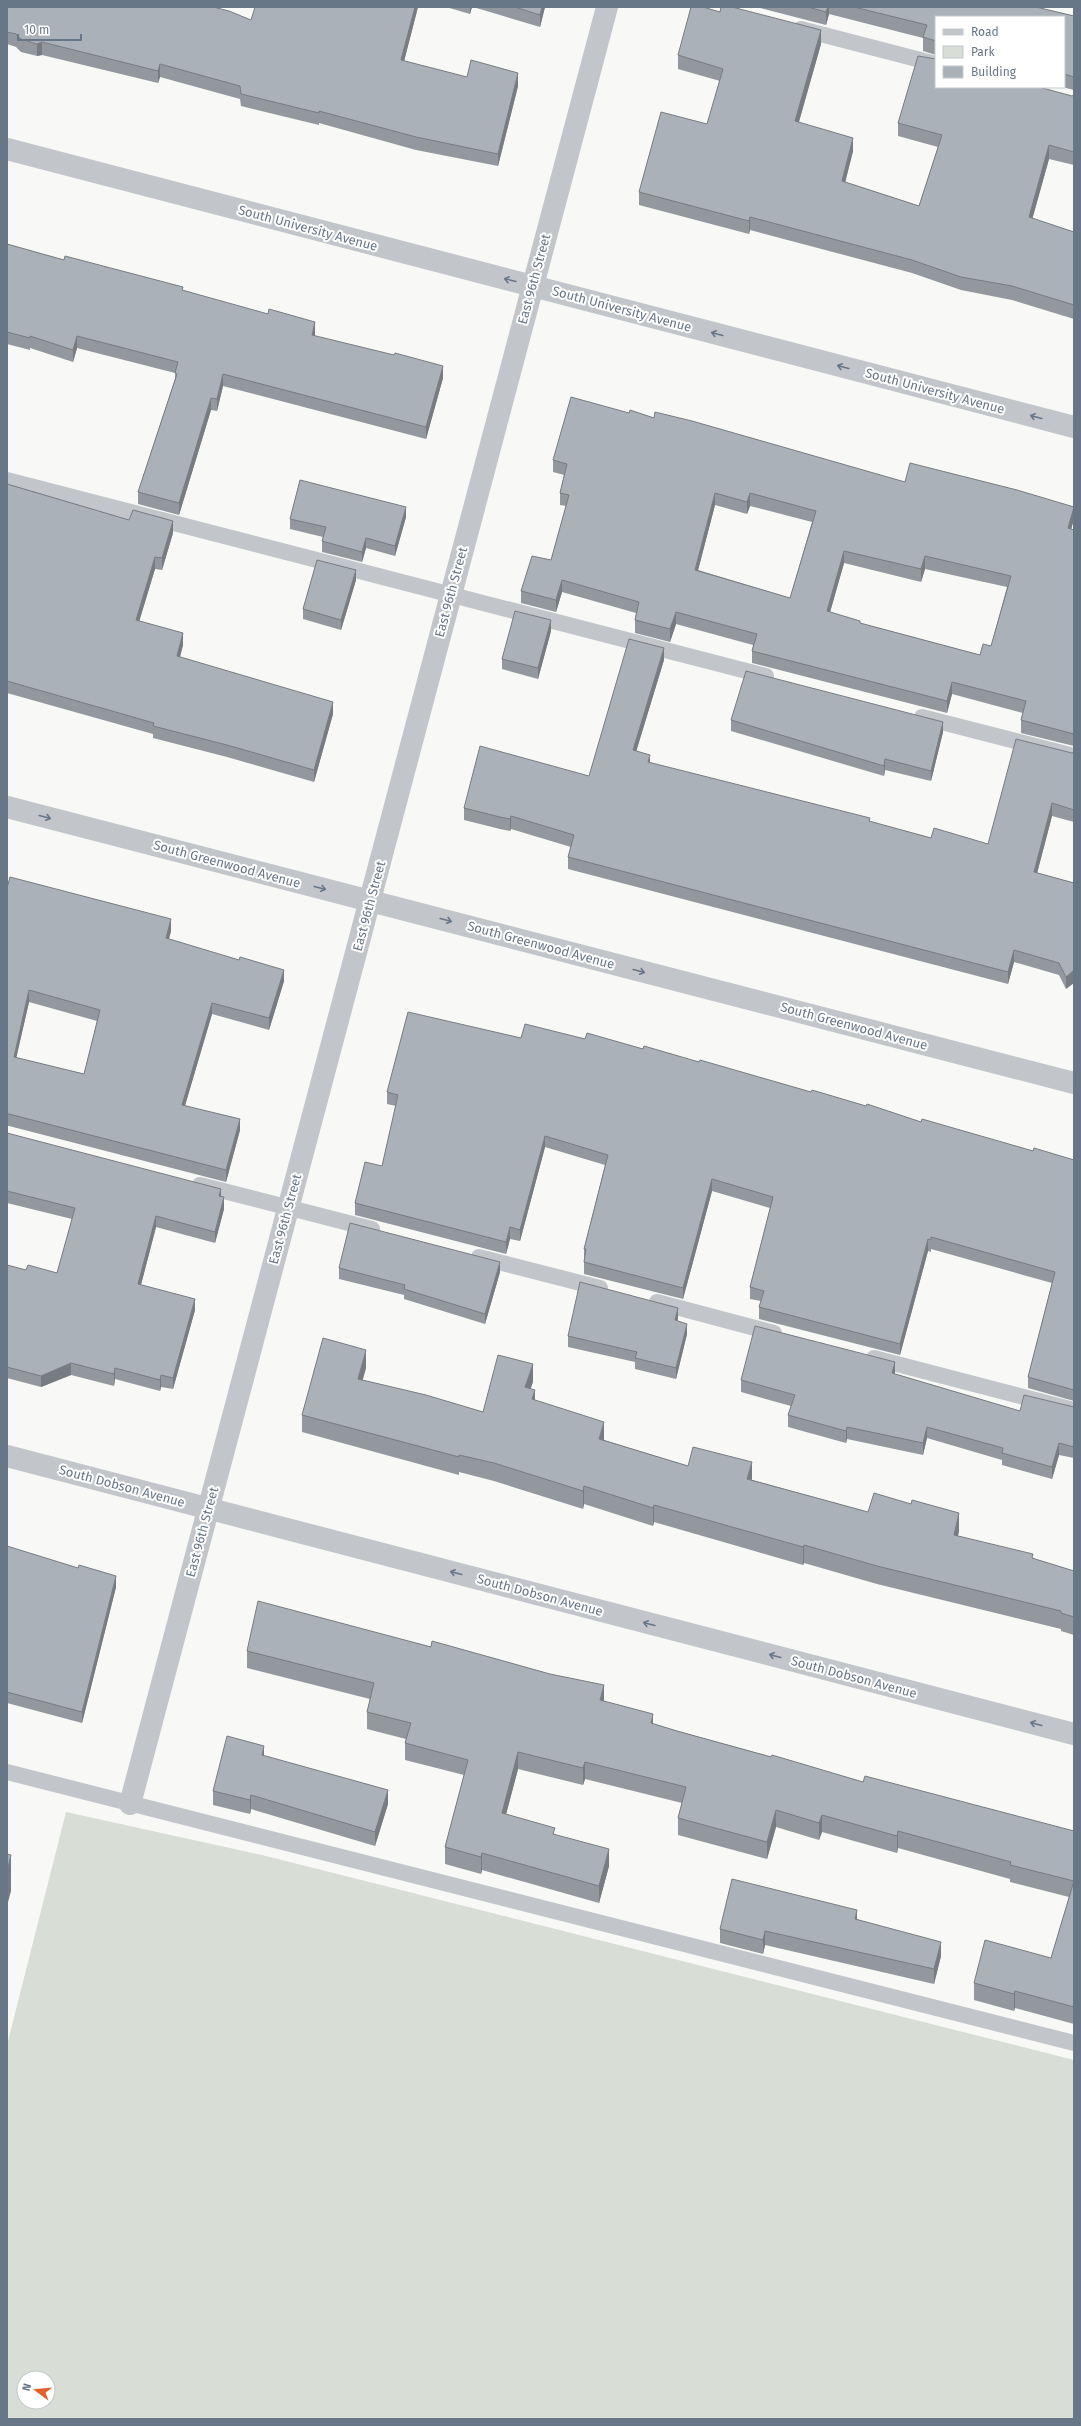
<svg xmlns="http://www.w3.org/2000/svg" width="1081" height="2426" font-family="'Fira Sans',sans-serif">
<style>
.green{fill:#d8ddd5;fill-rule:evenodd}
.lines{fill:none;stroke-linecap:round;stroke-linejoin:round}
.lane{stroke:#c2c5ca;stroke-width:16}
.street{stroke:#c2c5ca;stroke-width:22}
.wall{fill:#92989e;fill-rule:evenodd}
.shaded-wall{fill:#777c81}
.building{fill:#aab1b8;stroke:#777c81;fill-rule:evenodd}
.oneway{stroke:#687787}
.labels{text-anchor:middle;dominant-baseline:central;stroke-width:4;stroke-linejoin:round;paint-order:stroke}
.street-label{font-size:13px;fill:#687787;stroke:#fff}
</style>
<rect width="100%" height="100%" fill="#f8f9f6"/>
<!-- green -->
<path class="green" d="M66,1812l196,43 812,205v359h-1067v-374zM24,2378h24v24h-24z"/>
<g class="lines">
<!-- lane -->
<path class="lane" d="M801,29l135,35
M7,480l759,196
M922,717l152,39
M200,1185l172,44
M479,1257l121,31
M657,1302l117,31
M874,1358l200,52
M7,1772l1067,271"/>
<!-- street -->
<path class="street" d="M7,149l1067,278
M7,807l1067,276
M7,1456l1067,278
M130,1804l477,-1797"/>
</g>
<!-- wall -->
<path class="wall" d="M7,7l244,13 167,-13 -14,54 63,16 51,9 -20,80 -82,-16 -97,-27v2l-78,-19 -1,-7 -80,-22 -2,6 -116,-28 -5,1 -16,-4 -5,-5 -9,-3z
M446,7h26l-2,7z
M473,7h72l-5,20z
M756,7h280l38,9v74l-12,-3h2v-70h-128v38l-13,-4v-13l-94,-24 -3,11z
M821,44l-22,78 54,29 -8,31 74,24 19,-59 -40,-11v-13l38,-36 136,9 2,-1v70l-25,-6 -17,60 42,13v87l-62,-19 -51,-10 -49,-17 -162,-43 -1,4 -110,-29v-13l68,-68 13,-43 -42,-12v-14z
M7,244l57,16 119,30 132,44v2l128,42 -17,61 -203,-53 -6,25 -6,-1 -32,105 -41,-11v-12l37,-113v-6l-98,-25 -4,14 -43,-14v2l-23,-6z
M629,413l25,5 251,64 169,37 -3,10 3,1v216l-53,-13v-13l2,-7 -71,-19 -5,19 -195,-50v-12l1,-6 -77,-21 -6,18 -35,-9v-13l1,-7 -74,-21 -6,20 -35,-9v-12l30,-31 15,-54 -6,-1v-12l4,-18 -11,-3v-12zM715,505l32,9 3,-8 62,16 -22,76 -92,-28zM844,563l77,19 4,-13 82,18 -16,59 -11,9 -120,-32 -30,-11z
M7,484l166,49 -11,37 -7,-1 -16,52 44,24 -3,12 153,57 -19,68 -87,-25 -74,-19v-4l-146,-41z
M406,517l-11,39 -29,-8 -4,14 -40,-10v-11l1,-4 -33,-8v-10z
M356,580l-15,50 -38,-11v-10z
M551,631l-13,48 -36,-10v-10z
M664,660l-28,91 14,12 281,75 57,6 84,-91 2,-1v70l-22,-6 -15,57 37,10 -8,106 -7,-14 -45,-13 -6,22 -440,-115v-12l3,-10 -60,-18 -1,2 -10,-2 -36,-9v-12l125,-32z
M731,720l212,12 -12,49 -46,-11 -1,6 -153,-45z
M7,888l164,43 -2,8 115,42 -15,49 -57,-16 -27,91 55,25 -14,52 -217,-56h-2zM29,1002l68,19 -13,53 -68,-16z
M521,1038l64,1 58,10 56,13 112,30 55,14 55,16 112,29 41,9v241l-46,-13v-11l24,-94 -121,-34v3l-3,-1 -28,104 -141,-36v-12l2,-6 -11,-2v-12l20,-79 -58,-17 -29,108 -99,-25v-25l21,-84 -60,-18 -25,94 -10,-2 -4,15 -151,-39v-12l27,-37 14,-60 -9,-2v-12z
M7,1133l214,64 3,12 -9,34 -59,-16 -15,58 54,25 -22,79 -12,-2 -1,4 -45,-12 -1,7 -43,-11 -30,12 -34,-9v-113l19,5 31,3 15,-54 -65,-16z
M339,1268l161,4 -15,52 -81,-25v-4l-65,-16z
M678,1318v3l9,13 -11,45 -41,-10v-7l-67,-15v-11z
M366,1368l-4,12 121,32 50,-30 -3,7 5,11 69,39v1l84,26 64,14 116,32 91,19 -1,5 116,35v64l-13,-4v-2l-184,-45 -73,-21 -1,2 -149,-43 -1,4 -69,-22 -1,5 -89,-28 -35,-9v3l-157,-43v-17z
M895,1374l125,37 54,-4v51l-15,-3 -7,24 -50,-14v-5l-75,-22 -4,17 -76,-16 -1,4 -58,-16v-12l3,-9 -50,-14v-12z
M7,1546l109,41 -34,136 -75,-20z
M247,1651l357,50 49,23 24,7 186,51 211,49v193l-59,-16 -1,3 -40,-11v-17l77,-25 18,-61 -59,-15v-3l-112,-31 -1,5 -75,-21 -3,8 -43,-13 -9,32 -89,-24v-17l4,-15 -97,-24 -2,6 -65,-16 -12,45 49,20 54,32 -10,37 -117,-33 -1,4 -36,-10v-17l19,-72 -59,-15v-17l1,-4 -39,-10v-17l3,-13 -123,-31z
M264,1756l124,48 -13,42 -124,-37 -1,5 -37,-9v-14z
M857,1919l84,37 -7,28 -169,-39 -2,9 -43,-11v-14z"/>
<!-- shaded-wall -->
<path class="shaded-wall" d="M415,7h3l-17,66v-13z
M470,7h2l-2,7z
M542,7h3l-5,20v-12z
M828,7h1v7l-3,11v-13z
M821,30v14l-26,91v-14z
M42,42v13l-5,1v-12z
M160,64v13l-2,6v-12z
M518,73v13l-20,80v-12z
M853,138v13l-11,44v-14z
M1049,145v14l-20,72v-14z
M750,217v13l-1,4v-13z
M315,322v12l-3,13v-12z
M77,336v12l-4,14v-12z
M443,366v12l-17,61v-12z
M223,374v12l-6,25v-12z
M211,398v12l-32,105v-12z
M715,493v12l-20,77v-12z
M750,493v13l-3,8v-12z
M406,507v10l-11,39v-10z
M1074,507v12l-6,22v-13z
M173,521v12l-11,37v-12z
M366,538v10l-4,14v-10z
M844,551v12l-17,60v-12z
M925,556v13l-4,13v-13z
M155,557v12l-19,63v-12z
M356,570v10l-15,50v-10z
M562,580v12l-6,20v-12z
M676,612v12l-6,18v-13z
M551,620v11l-13,48v-11z
M183,633v12l-6,23v-12z
M664,648v12l-31,102v-12z
M952,682v12l-5,19v-12z
M333,702v12l-19,68v-12z
M943,722v10l-12,49v-10z
M650,755v12l-2,-5z
M885,759v11l-1,6v-10z
M1052,803v13l-18,69v-13z
M511,816v13l-1,2v-12z
M171,919v12l-5,18v-11z
M1014,950v12l-6,22v-12z
M284,970v11l-15,49v-12z
M1074,970v13l-8,6v-12z
M29,990v12l-15,66v-11z
M212,1003v11l-30,102v-11z
M240,1119v11l-14,52v-12z
M545,1136v11l-25,94v-11z
M712,1179v12l-29,108v-11z
M221,1189v11l-2,-4z
M224,1197v12l-9,34v-11z
M156,1216v11l-18,69v-12z
M510,1227v12l-4,15v-12z
M928,1239v12l-28,104v-11z
M500,1262v10l-15,52v-10z
M195,1299v11l-22,79v-11z
M678,1308v10l-3,13v-11z
M687,1324v10l-11,45v-11z
M366,1350v18l-8,29v-18z
M895,1362v12l-3,-1z
M71,1363v12l-30,12v-11z
M533,1364v18l-8,23v-18z
M115,1368v11l-1,7v-12z
M161,1375v12l-1,4v-11z
M535,1390v18l-3,-9z
M604,1422v17l-5,18v-18z
M847,1427v12l-1,4v-12z
M927,1427v11l-4,17v-12z
M1059,1443v12l-7,24v-12z
M752,1462v18l-5,-1z
M584,1486v18l-1,5v-18z
M654,1505v17l-1,4v-18z
M959,1513v18l-5,21v-17z
M804,1545v18l-1,2v-18z
M116,1576v11l-34,136v-11z
M604,1685v17l-4,-2z
M653,1714v17l-2,-8z
M264,1746v14l-2,-5z
M518,1752v17l-16,61v-17z
M585,1762v17l-2,6v-17z
M388,1790v14l-13,42v-14z
M251,1795v14l-1,5v-14z
M776,1810v17l-9,32v-17z
M822,1815v17l-3,8v-17z
M898,1831v17l-1,5v-17z
M609,1849v17l-10,37v-17z
M482,1853v17l-1,4v-17z
M11,1855v36l-4,15v-35z
M857,1910v15l-2,-6z
M765,1931v14l-2,9v-14z
M941,1942v14l-7,28v-15z
M1015,1991v17l-1,3v-17z"/>
<!-- building -->
<path class="building" d="M7,7h206l16,4 22,9 4,-13h160l-14,53 66,17 4,-17 47,13 -20,81 -82,-17 -97,-26v2l-78,-19 -1,-8 -80,-22 -2,7 -116,-29 -5,2 -16,-5 -5,-5 -9,-2z
M515,7h27l-2,8z
M691,7h12l17,5 1,-5h11l89,23 -26,91 58,17 -11,43 77,25 23,-71 -44,-12 20,-67 18,3v28h103l33,9 2,-1v57l-25,-7 -20,72 45,15v73l-62,-19 -51,-9 -49,-17 -162,-43 -1,4 -110,-29 22,-80 46,12 16,-55 -45,-14z
M808,7h20l-2,5z
M854,7h182l38,9v61l-10,-3v-57h-128v24l-13,-4 4,-12z
M7,244l57,16 1,-4 118,31 -1,3 86,24 1,-5 46,13 -3,13 82,20 1,-2 48,13 -17,61 -203,-53 -6,25 -6,-1 -32,105 -41,-11 39,-118 -2,-1 3,-11 -101,-26 -4,14 -43,-14v2l-23,-6z
M571,397l58,16 1,-3 24,8 1,-6 37,9 213,61 5,-19 107,27 57,17 -6,21 6,2v204l-53,-14 5,-19 -74,-19 -5,19 -195,-50 5,-17 -81,-22 -6,17 -35,-9 4,-18 -77,-22 -6,20 -35,-9 11,-35 19,4 18,-65 -9,-2 7,-29 -14,-4zM715,493l32,9 3,-9 66,18 -26,87 -95,-28zM844,551l77,18 4,-13 86,20 -20,70 -8,-2 -3,11 -120,-32v-2l-33,-10z
M300,480l106,27 -11,39 -29,-8 -4,14 -40,-11 4,-14 -36,-8z
M7,484l122,36 4,-10 40,11 -11,37 -7,-1 -19,63 47,13 -6,23 156,46 -19,68 -87,-25 -74,-19 1,-3 -147,-42z
M317,560l39,10 -15,50 -38,-11z
M515,611l36,9 -13,48 -36,-9z
M629,639l35,9 -31,102 17,5 -2,7 222,56 -1,3 62,17 3,-10 54,16 28,-105 56,14 2,-1v58l-22,-7 -18,69 40,11v87l-8,7 -7,-14 -45,-13 -6,22 -440,-115 6,-22 -63,-19 -1,3 -10,-2 -36,-9 16,-62 109,30z
M746,671l197,51 -12,49 -46,-12 -1,7 -153,-46z
M10,877l161,42 -5,19 73,22 1,-3 44,13 -15,48 -57,-15 -30,102 58,14 -14,51 -217,-56h-2v-226zM29,990l71,20 -16,64 -70,-17z
M408,1012l113,26 4,-14 60,15 2,-6 56,16 1,-3 55,16 1,-2 111,32 1,-2 54,16 1,-2 54,18 1,-3 111,32 1,-3 40,12v230l-46,-13 27,-105 -124,-35v3l-3,-1 -28,105 -141,-37 5,-16 -14,-4 23,-90 -61,-18 -29,109 -99,-26 2,-13h-2l24,-94 -63,-19 -25,94 -10,-3 -4,15 -151,-39 10,-41 17,4 16,-71 -11,-3z
M7,1133l214,56 -2,7 5,1 -9,35 -59,-16 -18,68 57,15 -22,79 -12,-3 -1,5 -45,-12 -1,6 -43,-11 -30,13 -34,-9v-102l19,5 2,-5 29,8 18,-65 -68,-17z
M350,1223l150,39 -15,52 -81,-25 1,-4 -66,-17z
M580,1282l98,26 -3,12 12,4 -11,44 -41,-10 2,-6 -69,-16z
M755,1326l140,36 -3,11 128,38 4,-16 50,12v40l-15,-4 -7,24 -50,-14 1,-5 -76,-21 -4,16 -76,-16 -1,4 -58,-16 7,-20 -54,-15z
M323,1338l43,12 -8,29 68,16 57,17 15,-57 35,9 -8,23 10,3 -3,9 72,23 -5,17 89,27 5,-19 59,15 -5,17 121,33 6,-19 37,11 1,-4 47,13 -5,22 79,19 -1,4 42,13v46l-13,-4v-2l-184,-45 -73,-21 -1,2 -149,-42 -1,3 -69,-22 -1,5 -89,-28 -35,-8v2l-157,-42z
M7,1546l71,22 1,-3 37,11 -34,136 -75,-20z
M258,1601l173,46 1,-6 118,33 54,11 -4,15 53,14 -2,9 26,8 94,26 1,-2 91,27 2,-6 209,55v176l-59,-16 -1,3 -40,-11 11,-43 66,18 23,-77 -64,-16 1,-3 -113,-31 -1,5 -75,-21 -3,8 -43,-13 -9,32 -89,-24 8,-31 -101,-25 -2,6 -65,-16 -16,61 53,15 -2,6 56,15 -10,37 -117,-33 -1,4 -36,-10 23,-87 -63,-17 6,-20 -44,-11 7,-29 -127,-32z
M227,1736l37,10 -2,9 126,35 -13,42 -124,-37 -1,5 -37,-9z
M7,1854l4,1 -4,16z
M732,1879l125,31 -2,9 86,23 -7,27 -169,-38 -2,9 -43,-11z"/>
<!-- one-way arrows -->
<defs><path id="oneway-shaft" d="M-6 0H5M1.5-3L5.5 0L1.5 3" fill="none" stroke-width="1.6" stroke-linecap="round" stroke-linejoin="round"/></defs>
<g class="oneway">
<use href="#oneway-shaft" transform="translate(510 280) rotate(-166)"/>
<use href="#oneway-shaft" transform="translate(717 334) rotate(-165)"/>
<use href="#oneway-shaft" transform="translate(843 367) rotate(-165)"/>
<use href="#oneway-shaft" transform="translate(1036 417) rotate(-165)"/>
<use href="#oneway-shaft" transform="translate(45 817) rotate(15)"/>
<use href="#oneway-shaft" transform="translate(320 888) rotate(14)"/>
<use href="#oneway-shaft" transform="translate(446 920) rotate(15)"/>
<use href="#oneway-shaft" transform="translate(639 971) rotate(15)"/>
<use href="#oneway-shaft" transform="translate(456 1573) rotate(-165)"/>
<use href="#oneway-shaft" transform="translate(649 1624) rotate(-165)"/>
<use href="#oneway-shaft" transform="translate(775 1656) rotate(-165)"/>
<use href="#oneway-shaft" transform="translate(1036 1724) rotate(-165)"/>
</g>
<g class="labels">
<!-- street labels -->
<g class="street-label">
<text transform="translate(308 228) rotate(15)">South University Avenue</text>
<text transform="translate(534 279) rotate(-75)">East 96th Street</text>
<text transform="translate(622 309) rotate(15)">South University Avenue</text>
<text transform="translate(935 391) rotate(15)">South University Avenue</text>
<text transform="translate(451 592) rotate(-75)">East 96th Street</text>
<text transform="translate(227 864) rotate(15)">South Greenwood Avenue</text>
<text transform="translate(369 906) rotate(-75)">East 96th Street</text>
<text transform="translate(541 945) rotate(15)">South Greenwood Avenue</text>
<text transform="translate(854 1026) rotate(15)">South Greenwood Avenue</text>
<text transform="translate(285 1219) rotate(-75)">East 96th Street</text>
<text transform="translate(122 1486) rotate(15)">South Dobson Avenue</text>
<text transform="translate(202 1532) rotate(-75)">East 96th Street</text>
<text transform="translate(540 1595) rotate(15)">South Dobson Avenue</text>
<text transform="translate(854 1677) rotate(15)">South Dobson Avenue</text>
</g>
</g>
<!-- border -->
<rect width="1081" height="2426" fill="none" stroke="#687787" stroke-width="16"/>
<!-- legend -->
<rect x="935" y="16" width="130" height="72" fill="#ffffff" stroke="#c3c9cf"/>
<rect x="943" y="29" width="20" height="6" fill="#c2c5ca" stroke="#c3c9cf"/>
<text x="971" y="36" font-size="12" fill="#687787">Road</text>
<rect x="943" y="46" width="20" height="12" fill="#d8ddd5" stroke="#c3c9cf"/>
<text x="971" y="56" font-size="12" fill="#687787">Park</text>
<rect x="943" y="66" width="20" height="12" fill="#aab1b8" stroke="#c3c9cf"/>
<text x="971" y="76" font-size="12" fill="#687787">Building</text>
<!-- north arrow -->
<g transform="translate(36 2390) rotate(286)"><circle r="19" fill="#ffffff" stroke="#c3c9cf"/>
<path d="M0-3L7 15L0 10L-7 15Z" fill="#e3622c"/>
<text y="-6" font-size="11" font-weight="bold" text-anchor="middle" fill="#687787">N</text>
</g>
<!-- scale -->
<path d="M18 34v6h63v-6" fill="none" stroke="#687787" stroke-width="2"/>
<text x="24" y="34" font-size="12" fill="#687787" stroke="#ffffff" stroke-width="3" paint-order="stroke">10 m</text>
</svg>
